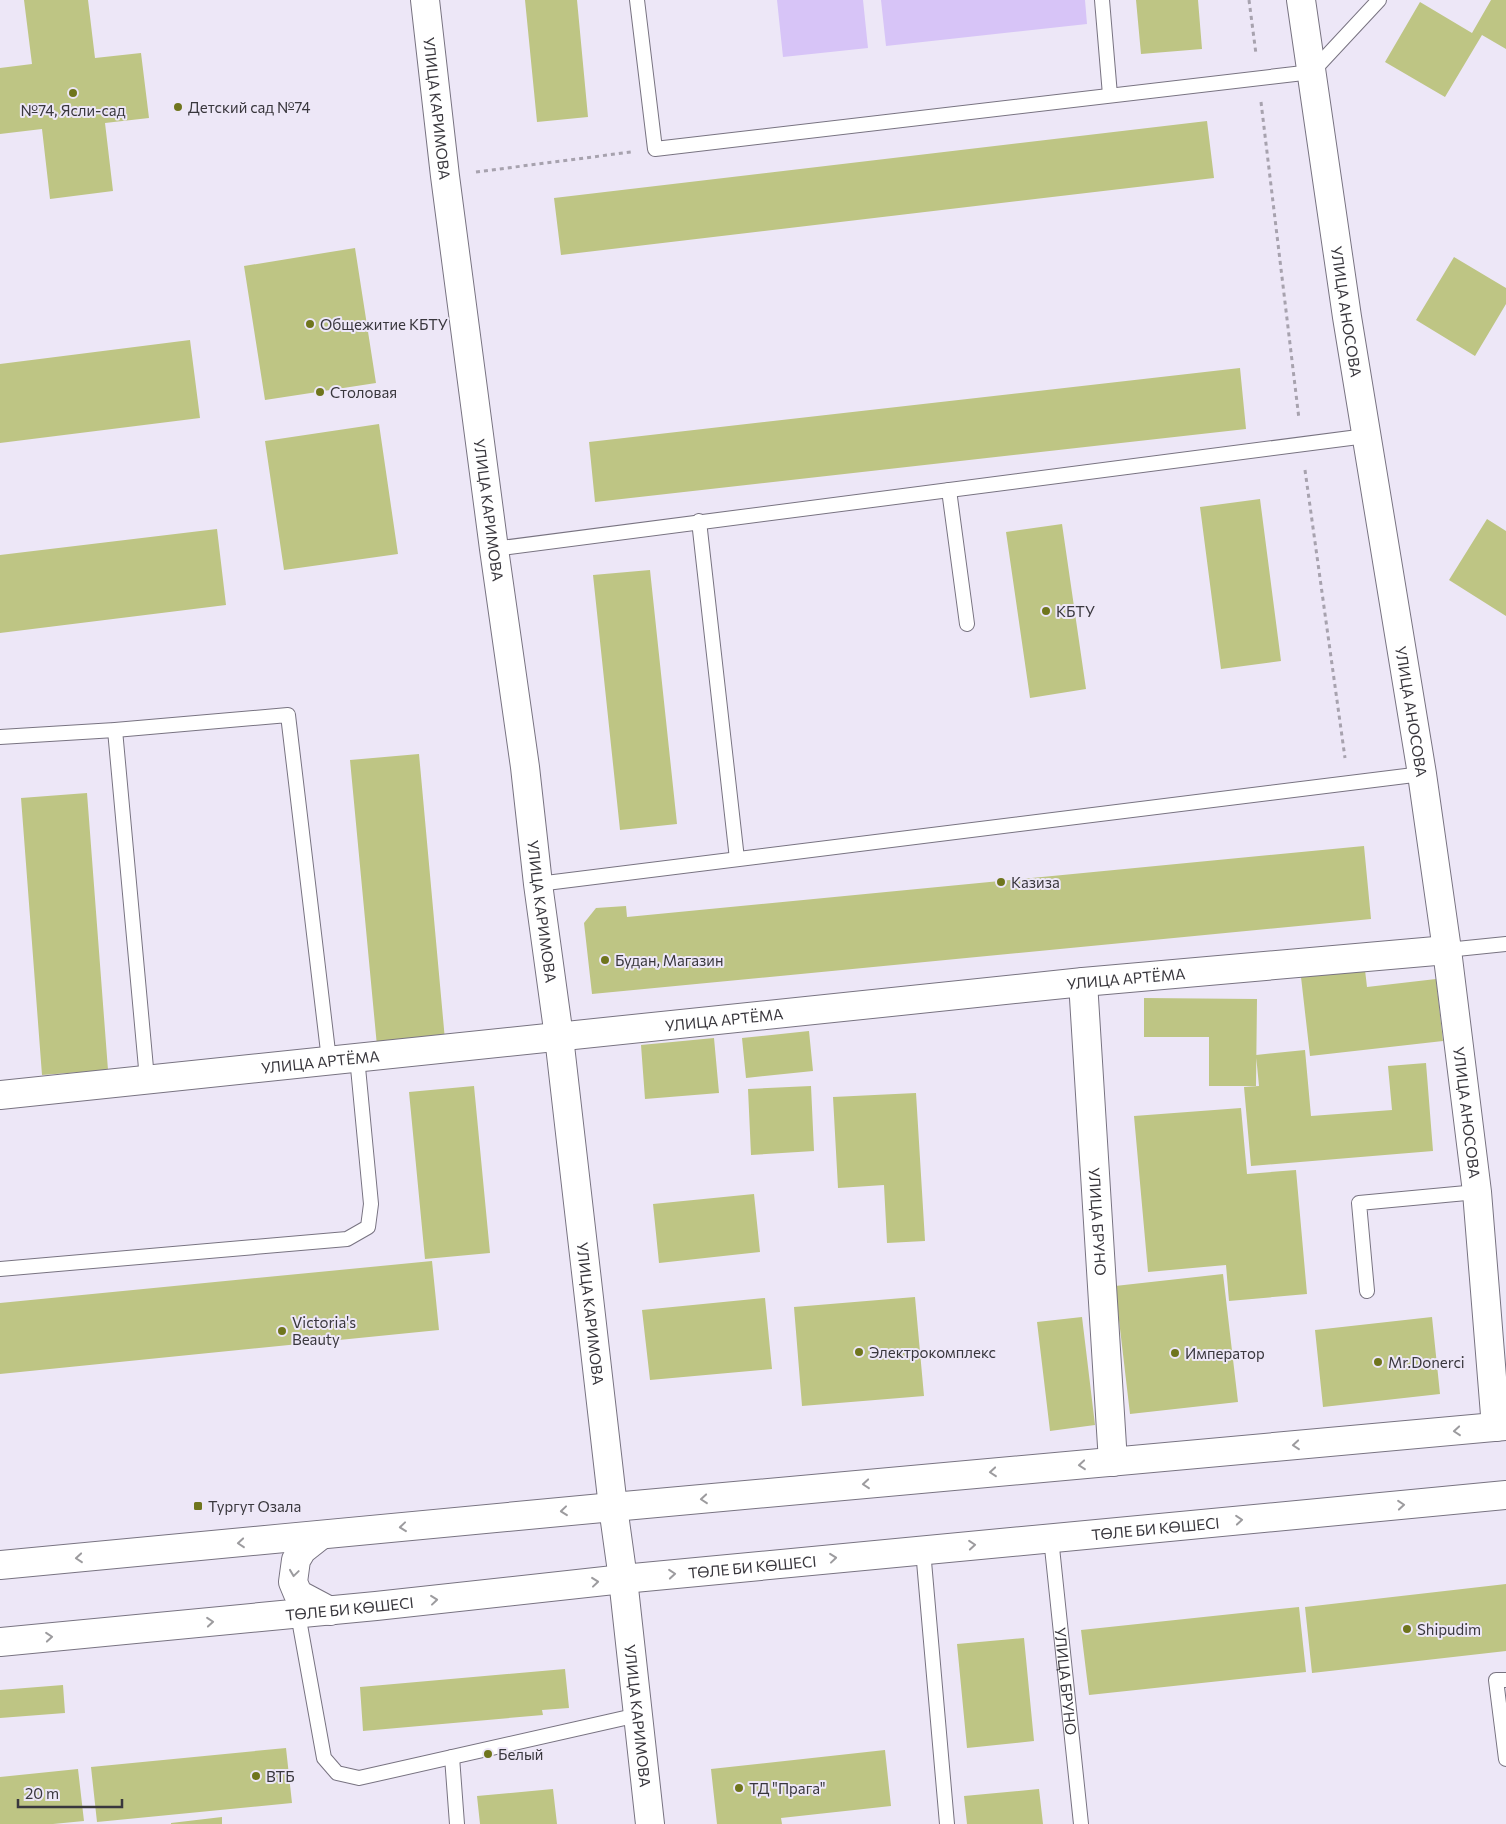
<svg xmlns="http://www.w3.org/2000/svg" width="1506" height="1824" font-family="Commissioner,sans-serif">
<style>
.green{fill:#d7c4f7}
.building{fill:#bec584}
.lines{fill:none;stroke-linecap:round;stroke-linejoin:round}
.service-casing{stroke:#787381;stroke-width:16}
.minor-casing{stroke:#787381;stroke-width:30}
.tertiary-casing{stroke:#787381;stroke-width:30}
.secondary-casing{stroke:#787381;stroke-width:30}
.path{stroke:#a7a2ae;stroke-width:3;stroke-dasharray:4 4;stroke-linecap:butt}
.service{stroke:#fff;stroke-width:14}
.minor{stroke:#fff;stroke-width:28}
.tertiary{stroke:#fff;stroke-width:28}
.secondary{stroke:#fff;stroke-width:28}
.oneway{stroke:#9c9b9e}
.poi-dot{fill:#6f751d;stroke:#ede7f7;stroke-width:2}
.labels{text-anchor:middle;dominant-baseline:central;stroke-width:4;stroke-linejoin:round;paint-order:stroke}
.poi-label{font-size:15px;fill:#39373d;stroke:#ede7f7;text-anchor:start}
.street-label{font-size:15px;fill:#39373d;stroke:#ede7f7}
</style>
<rect width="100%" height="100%" fill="#ede7f7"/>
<!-- green -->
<path class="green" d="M777,0h86l5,48 -85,9z
M881,0h204l2,24 -201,22z"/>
<!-- building -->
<path class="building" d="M24,0h64l7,58 46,-5 8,65 -44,5 8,68 -63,8 -8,-70 -42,5v-66l32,-4z
M525,0h52l11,117 -51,5z
M1136,0h62l4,49 -61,5z
M1491,0h15v49l-24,-14 -37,62 -60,-35 35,-60 52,31z
M1207,121l7,57 -653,77 -7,-57z
M355,248l21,135 -111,17 -21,-134z
M1454,257l52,31v16l-31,52 -59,-36z
M190,340l10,78 -200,25v-79z
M1240,368l6,61 -651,73 -6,-60z
M379,424l19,130 -114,16 -19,-129z
M1260,499l21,162 -60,8 -21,-162z
M1487,519l19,12v85l-57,-36z
M1062,524l24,165 -56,9 -24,-166z
M217,529l9,76 -226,28v-78z
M650,570l27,254 -57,6 -27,-255z
M419,754l26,286 -68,6 -27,-286z
M87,793l21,277 -66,5 -21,-277z
M1364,846l7,73 -779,75 -8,-71 12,-15 30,-2 1,11z
M1365,970l2,17 69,-8 7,62 -133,15 -9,-79z
M1144,998l113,1 -1,87h-47v-49h-65z
M809,1031l4,40 -67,7 -4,-40z
M714,1038l5,55 -74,6 -4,-54z
M1305,1050l6,66 81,-6 -4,-44 38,-3 7,88 -182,15 -7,-79 15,-1 -3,-31z
M474,1086l16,167 -65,6 -16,-167z
M811,1086l3,65 -63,4 -3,-66z
M916,1093l9,148 -38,2 -3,-58 -46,3 -5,-91z
M1241,1108l6,66 49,-4 11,124 -78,7 -3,-36 -78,7 -14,-156z
M754,1194l6,58 -101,11 -6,-59z
M432,1261l7,69 -439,44v-71z
M1223,1274l15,128 -108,12 -15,-128z
M915,1297l9,99 -122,10 -8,-99z
M765,1298l7,71 -122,11 -8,-70z
M1082,1317l13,108 -45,6 -13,-109z
M1432,1317l8,77 -117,13 -8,-77z
M1506,1584v67l-194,22 -7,-66z
M1299,1607l7,65 -217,23 -8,-65z
M1024,1638l10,103 -67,7 -10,-104z
M565,1669l4,39 -27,2 1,5 -180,16 -3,-44z
M63,1685l2,28 -65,5v-28z
M286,1748l6,55 -195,19 -6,-55z
M885,1750l6,56 -110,12 1,6h-65l-6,-55z
M78,1769l6,52 -31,3h-53v-47z
M553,1789l4,35h-77l-3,-28z
M1039,1789l4,35h-76l-3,-28z
M222,1817v7h-51v-1z"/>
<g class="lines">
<!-- service casing -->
<g class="service-casing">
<g id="service">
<path d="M637,0l18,149 657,-77 67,-72"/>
<path d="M1102,0l8,95"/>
<path d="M949,490l18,134"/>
<path d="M699,521l38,338"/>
<path d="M494,549l872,-113"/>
<path d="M115,730l32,349"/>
<path d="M0,737l115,-7 173,-15 41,345"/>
<path d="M538,884l884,-110"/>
<path d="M1447,950l59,-6"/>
<path d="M0,1269l347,-30 21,-12 3,-23 -14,-147"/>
<path d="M1367,1291l-8,-88 118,-11"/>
<path id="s1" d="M1051,1538l30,286"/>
<path d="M923,1550l24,274"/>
<path d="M298,1614l26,144 13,15 22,5 279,-63"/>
<path d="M1506,1680h-10l10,79"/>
<path d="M452,1757l5,67"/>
</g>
</g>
<!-- minor casing -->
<g class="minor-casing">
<g id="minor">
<path id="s2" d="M1301,0l46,317 75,457 25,176 30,242 19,235"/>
<path id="s3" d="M1083,982l30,480"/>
<path id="s4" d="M0,1095l1083,-113 364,-32"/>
</g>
</g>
<!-- tertiary casing -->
<g class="tertiary-casing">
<g id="tertiary">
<path id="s5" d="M425,0l20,176 49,373 31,218 13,117 21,153 54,470 10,72 27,245"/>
</g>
</g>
<!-- secondary casing -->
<g class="secondary-casing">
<g id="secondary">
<path d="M321,1535l-19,15 -6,10 -3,22 5,12 32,17"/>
<path d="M0,1565l613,-58 893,-81"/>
<path id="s6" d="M0,1642l376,-36 247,-27 883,-84"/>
</g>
</g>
<!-- path -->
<path class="path" d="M1249,0l7,54
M1261,102l38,317
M476,172l155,-20
M1305,470l40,288"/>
<!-- service -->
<use href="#service" class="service"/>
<!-- minor -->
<use href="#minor" class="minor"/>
<!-- tertiary -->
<use href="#tertiary" class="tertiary"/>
<!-- secondary -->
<use href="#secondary" class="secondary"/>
</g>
<!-- one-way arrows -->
<defs><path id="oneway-chevron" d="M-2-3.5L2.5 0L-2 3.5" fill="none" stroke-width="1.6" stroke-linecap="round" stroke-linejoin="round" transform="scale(1.25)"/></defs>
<g class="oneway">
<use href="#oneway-chevron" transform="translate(1457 1431) rotate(175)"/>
<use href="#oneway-chevron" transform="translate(1296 1445) rotate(175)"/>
<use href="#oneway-chevron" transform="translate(1082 1465) rotate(175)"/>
<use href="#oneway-chevron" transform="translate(993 1472) rotate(175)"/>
<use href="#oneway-chevron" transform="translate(866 1484) rotate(175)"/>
<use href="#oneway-chevron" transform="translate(704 1499) rotate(175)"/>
<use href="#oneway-chevron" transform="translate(1401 1505) rotate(-5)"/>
<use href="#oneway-chevron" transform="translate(564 1511) rotate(174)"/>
<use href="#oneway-chevron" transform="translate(1239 1520) rotate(-5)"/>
<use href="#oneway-chevron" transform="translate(403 1527) rotate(174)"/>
<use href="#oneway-chevron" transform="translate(241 1543) rotate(175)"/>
<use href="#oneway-chevron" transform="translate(972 1545) rotate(-5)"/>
<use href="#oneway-chevron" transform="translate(79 1558) rotate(175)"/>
<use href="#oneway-chevron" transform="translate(833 1558) rotate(-6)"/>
<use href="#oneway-chevron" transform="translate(294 1573) rotate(98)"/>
<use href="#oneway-chevron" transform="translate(672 1574) rotate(-5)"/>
<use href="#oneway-chevron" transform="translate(595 1582) rotate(-6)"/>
<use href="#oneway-chevron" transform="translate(434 1600) rotate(-6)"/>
<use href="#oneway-chevron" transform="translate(210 1622) rotate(-5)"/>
<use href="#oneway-chevron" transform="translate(49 1637) rotate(-5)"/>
</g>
<!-- markers -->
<g class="poi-dot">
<circle cx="73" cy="93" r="5"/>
<circle cx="178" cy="107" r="5"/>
<circle cx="310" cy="324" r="5"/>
<circle cx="320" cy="392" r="5"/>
<circle cx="1046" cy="611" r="5"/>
<circle cx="1001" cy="882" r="5"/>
<circle cx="605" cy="960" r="5"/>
<circle cx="282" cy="1331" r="5"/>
<circle cx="859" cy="1352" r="5"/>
<circle cx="1175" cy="1353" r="5"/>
<circle cx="1378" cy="1362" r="5"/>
<rect x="193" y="1501" width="10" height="10" rx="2.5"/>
<circle cx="1407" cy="1629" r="5"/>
<circle cx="488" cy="1754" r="5"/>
<circle cx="256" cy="1776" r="5"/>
<circle cx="739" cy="1788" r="5"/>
</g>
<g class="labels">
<!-- poi labels -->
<g class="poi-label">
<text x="188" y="107">Детский сад №74</text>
<text x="73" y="110" text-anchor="middle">№74, Ясли-сад</text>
<text x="320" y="324">Общежитие КБТУ</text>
<text x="330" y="392">Столовая</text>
<text x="1056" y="611">КБТУ</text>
<text x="1011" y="882">Казиза</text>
<text x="615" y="960">Будан, Магазин</text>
<text x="292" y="1322">Victoria's<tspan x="292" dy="17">Beauty</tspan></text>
<text x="869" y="1352">Электрокомплекс</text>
<text x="1185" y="1353">Император</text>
<text x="1388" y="1362">Mr.Donerci</text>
<text x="208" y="1506">Тургут Озала</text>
<text x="1417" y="1629">Shipudim</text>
<text x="498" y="1754">Белый</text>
<text x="266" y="1776">ВТБ</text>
<text x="749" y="1788">ТД "Прага"</text>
</g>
<!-- street labels -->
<g class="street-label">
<text stroke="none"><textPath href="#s5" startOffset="109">УЛИЦА КАРИМОВА</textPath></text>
<text stroke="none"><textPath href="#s2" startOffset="315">УЛИЦА АНОСОВА</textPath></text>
<text stroke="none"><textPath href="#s5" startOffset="514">УЛИЦА КАРИМОВА</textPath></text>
<text stroke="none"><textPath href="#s2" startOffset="720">УЛИЦА АНОСОВА</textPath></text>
<text stroke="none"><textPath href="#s5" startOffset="919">УЛИЦА КАРИМОВА</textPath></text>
<text stroke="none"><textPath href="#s4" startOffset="1132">УЛИЦА АРТЁМА</textPath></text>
<text stroke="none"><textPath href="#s4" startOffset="728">УЛИЦА АРТЁМА</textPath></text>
<text stroke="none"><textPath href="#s4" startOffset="322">УЛИЦА АРТЁМА</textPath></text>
<text stroke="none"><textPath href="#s2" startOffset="1125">УЛИЦА АНОСОВА</textPath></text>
<text stroke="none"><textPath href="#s3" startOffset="240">УЛИЦА БРУНО</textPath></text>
<text stroke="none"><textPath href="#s5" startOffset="1324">УЛИЦА КАРИМОВА</textPath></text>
<text stroke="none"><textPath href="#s6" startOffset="1161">ТӨЛЕ БИ КӨШЕСІ</textPath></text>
<text stroke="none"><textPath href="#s6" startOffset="756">ТӨЛЕ БИ КӨШЕСІ</textPath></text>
<text stroke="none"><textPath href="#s6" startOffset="351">ТӨЛЕ БИ КӨШЕСІ</textPath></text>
<text stroke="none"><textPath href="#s1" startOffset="144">УЛИЦА БРУНО</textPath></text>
<text stroke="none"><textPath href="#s5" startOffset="1729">УЛИЦА КАРИМОВА</textPath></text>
</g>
</g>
<!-- scale -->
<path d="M18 1799v8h104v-8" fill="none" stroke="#39373d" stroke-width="2.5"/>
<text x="25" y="1799" font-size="15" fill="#39373d" stroke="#ede7f7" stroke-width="4" paint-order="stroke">20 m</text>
</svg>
